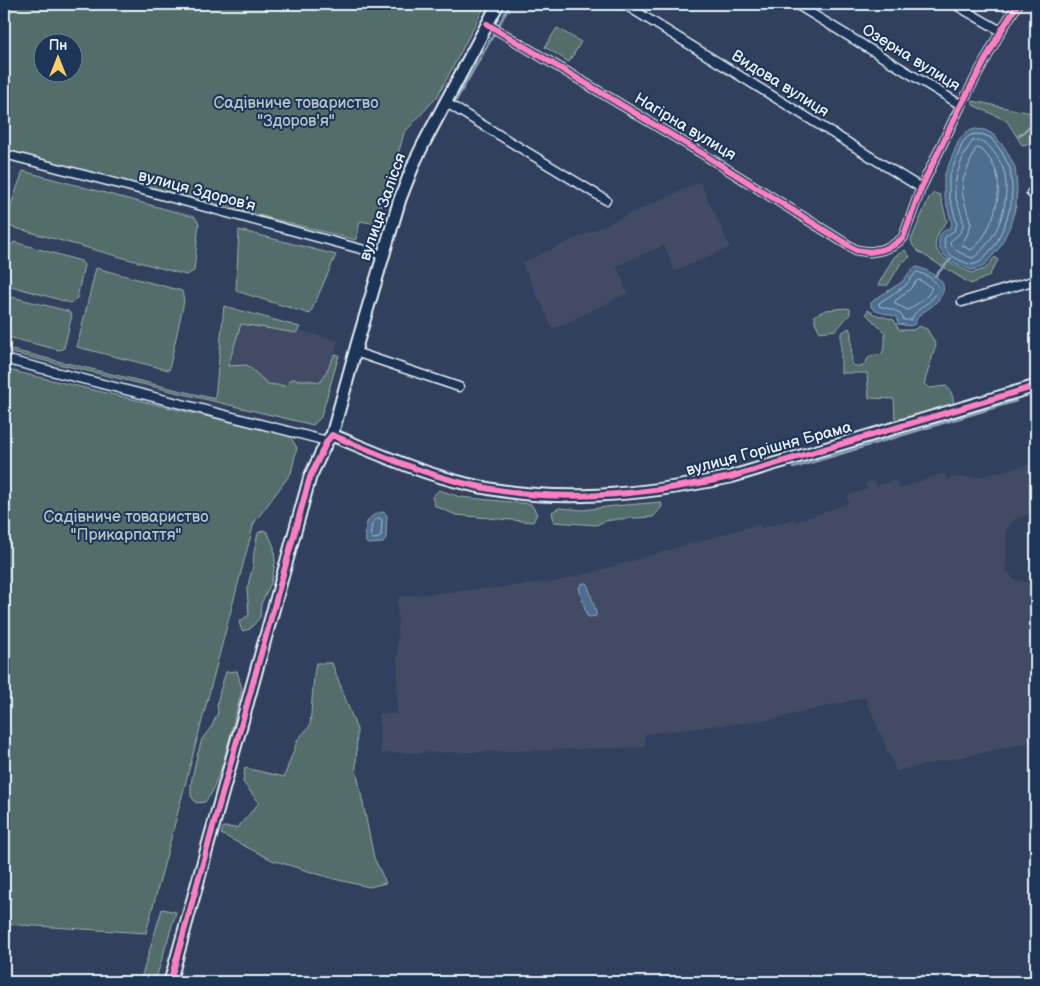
<svg xmlns="http://www.w3.org/2000/svg" width="1040" height="986" font-family="'Balsamiq Sans',sans-serif">
<style>
.built{fill:#424c64}
.green{fill:#536d6a;stroke:#9eafb1;fill-rule:evenodd}
.water{fill:#4e6e8f;stroke:#8ca2b9}
.lines{fill:none;stroke-linecap:round;stroke-linejoin:round}
.shore{stroke:#aabdce;stroke-width:1}
.stream{stroke:#8ca2b9;stroke-width:2.5}
.street-casing{stroke:#e8f1f8;stroke-width:11}
.secondary-casing{stroke:#e8f1f8;stroke-width:15}
.street{stroke:#1d3557;stroke-width:8}
.secondary{stroke:#1d3557;stroke-width:11}
.cycleway-casing{stroke:#1d3557;stroke-width:9}
.cycleway{stroke:#ff80c0;stroke-width:6}
.labels{text-anchor:middle;dominant-baseline:central;stroke-width:4;stroke-linejoin:round;paint-order:stroke}
.street-label{font-size:16px;fill:#e8f1f8;stroke:#1d3557}
.park-label{font-size:16px;fill:#b4c3c6;stroke:#1d3557}
</style>
<rect width="100%" height="100%" fill="#31415d"/>
<filter id="ink" filterUnits="userSpaceOnUse"><feTurbulence type="fractalNoise" baseFrequency=".02" numOctaves="2"/><feDisplacementMap in="SourceGraphic" scale="10" xChannelSelector="R" yChannelSelector="G"/><feConvolveMatrix kernelMatrix="1 2 1 2 8 2 1 2 1" color-interpolation-filters="sRGB"/></filter>
<g filter="url(#ink)">
<!-- built -->
<path class="built" d="M700,182l30,65 -55,24 -11,-26 -48,21 12,27 -75,36 -31,-66z
M230,311l108,30 -24,82 -97,-24z
M1036,463v49l-21,7 -6,6 -3,9v35l8,11 22,4v157l-140,30 -31,-74 -91,22 -129,15v13l-170,5 -94,1 -2,-39h18l1,-117 156,-15 36,-9 169,-49 2,4 33,-9 2,3 53,-19 -2,-7 20,-7 -2,-5 9,-4 3,6 19,-6 3,9 45,-16 3,7 9,-3h22z"/>
<!-- green -->
<path class="green" d="M4,4h482l-49,93 -33,36 -17,60 -4,-1 -6,32 -17,-3 -4,19 -352,-90zM42,42h30v30h-30z
M557,28l24,14 -12,20 -24,-15z
M973,101l63,13v29l-14,2 -15,-24 -34,-16z
M23,171l172,46 4,6 -5,48 -8,4 -182,-50z
M934,193l6,2 7,26c-4,6 -9,11 -11,18 -5,18 23,28 36,34l13,-4 10,-12 3,3 -9,16 -18,8 -52,-32 -6,-6 -2,-6 18,-42z
M239,230l97,25 -26,59 -74,-23z
M14,242l67,19 3,4 -7,33 -6,5 -67,-19c0,-15 -1,-31 10,-42z
M905,250l5,7 -9,6 -13,22h-10l16,-28z
M96,268l86,23 2,10 -15,69 -92,-23z
M4,295l64,16 4,4 -8,33 -5,2 -55,-14z
M224,306l76,21 -4,6 -55,-9 -13,42 19,-1 21,19 17,2 7,-7 29,3 14,-28 4,1 -18,62 -8,8 -309,-74v-3l211,51z
M846,308l4,1v5l-14,16 -16,2 -5,-10v-7l11,-5z
M868,310l6,4 20,6 5,10h14l6,-4 8,3 9,16 -12,39 5,4 17,-2c6,6 8,11 7,20l-58,14 -1,-21 -25,-1 -2,-25h-26v-40l8,-5 2,5 1,32 10,2 8,-11 12,-2 3,-9v-12l-19,-19z
M4,369l286,67 7,12 -6,25 -37,50 -108,410 -142,-9z
M439,490l21,7 71,7 6,10 -4,8 -77,-7 -21,-9 -3,-9z
M661,502l1,5 -9,10 -34,2 -14,2 -9,4 -42,-3 -2,-10 7,-4 24,2 31,-4z
M264,530l4,3 6,14 1,16 -4,20 -10,21 -1,13 -10,12 -8,2 -3,-9 10,-7 -2,-26 6,-23 1,-14 4,-19z
M316,663h16l25,67 -1,39 18,89 12,25 -17,4 -35,-8 -62,-19 -51,-26 2,-7 14,1 22,-25 -16,-21 2,-14 39,9 14,-38 12,-13 4,-51z
M237,671l5,18 -19,75 -12,30 -6,8 -9,1 -5,-7v-13l5,-23 6,-21 10,-13 6,-14 -1,-7 3,-14 6,-19z
M162,909l14,3 -21,70h-15z"/>
<!-- water -->
<path class="water" d="M975,129l10,1 9,5 11,13 10,19 2,20 -1,19 -6,20 -10,21 -17,20 -12,3c-14,-6 -35,-13 -32,-31 1,-7 6,-9 11,-11l2,-4 -8,-29v-19l15,-36 7,-8z
M917,267c8,2 15,6 21,11 12,9 2,22 -7,29 -4,3 -10,6 -13,10 -1,1 -2,5 -3,7l-5,2 -12,-2 -1,-7 -21,-6 -5,-4v-4l4,-4 27,-17 10,-13z
M384,512l3,3 -1,23 -3,5 -14,1 -3,-1c-1,-17 -2,-28 18,-31z
M584,583h2l2,3 8,26v4l-6,1 -3,-1 -8,-28 2,-4z"/>
<g class="lines">
<!-- shore -->
<path class="shore" d="M976,134l8,1 7,3 10,13 9,17 2,20 -1,17 -6,19 -9,20 -16,18 -9,3c-13,-6 -30,-10 -26,-28l9,-6 3,-7 -8,-29v-18l14,-35 6,-6z
M973,141c10,-1 14,2 20,10 4,5 9,13 11,20 6,24 -2,56 -18,74 -4,5 -8,11 -14,13 -5,-2 -21,-8 -22,-15 0,-4 11,-7 13,-17 1,-9 -6,-22 -8,-31 -2,-14 8,-44 18,-54z
M977,148c6,1 10,7 14,13 1,3 4,7 5,10 8,23 -5,65 -25,79l-8,-4 -1,-2 5,-9 4,-11 -9,-31 1,-13 12,-30z
M917,272c8,2 20,8 22,17 -7,15 -23,18 -28,31h-7c-5,-12 -15,-10 -25,-14v-3l26,-17 10,-12z
M918,280h2l12,8c-4,10 -15,16 -24,22l-13,-6v-3l14,-11z
M379,518l3,2 -1,16 -2,2 -6,1 -2,-2c-1,-7 0,-17 8,-19z"/>
<!-- stream -->
<path class="stream" d="M499,25l11,-21
M455,102l39,-68
M1019,136l9,-8 8,-4
M935,276l16,-17
M793,468l223,-67"/>
<!-- street casing -->
<g class="street-casing">
<path id="street" d="M624,4l297,184
M796,4l165,101
M954,4l47,27
M487,24l216,130 153,96 14,2 11,-2 11,-4 11,-8 18,-50 40,-83 40,-74 17,-27
M445,102l161,98
M4,154l142,37 237,64
M1031,193l5,-2
M962,302l74,-22
M355,352l104,35
M4,359l323,82"/>
</g>
<!-- secondary casing -->
<g class="secondary-casing">
<path id="secondary" d="M332,435c44,18 88,38 135,49 86,21 177,11 263,-7l306,-91
M170,982l140,-505 17,-36 5,-6 26,-94 42,-142 15,-38 10,-20 73,-137"/>
</g>
<!-- street -->
<use href="#street" class="street"/>
<!-- secondary -->
<use href="#secondary" class="secondary"/>
<!-- cycleway casing -->
<g class="cycleway-casing">
<path id="cycleway" d="M487,24l216,130 153,96 14,2 11,-2 11,-4 11,-8 18,-50 40,-83 40,-74 17,-27
M170,982l140,-505 17,-36 5,-6c44,18 88,38 135,49 86,21 177,11 263,-7l306,-91"/>
</g>
<!-- cycleway -->
<use href="#cycleway" class="cycleway"/>
</g>
</g>
<g class="labels">
<!-- street labels -->
<g class="street-label">
<text transform="translate(911 58) rotate(32)">Озерна вулиця</text>
<text transform="translate(780 84) rotate(32)">Видова вулиця</text>
<text transform="translate(685 127) rotate(31)">Нагірна вулиця</text>
<text transform="translate(197 191) rotate(15)">вулиця Здоровʼя</text>
<text transform="translate(383 207) rotate(-71)">вулиця Залісся</text>
<text transform="translate(769 449) rotate(-15)">вулиця Горішня Брама</text>
</g>
<!-- park labels -->
<g class="park-label">
<text x="296" y="103">Садівниче товариство<tspan x="296" dy="18">"Здоров'я"</tspan></text>
<text x="126" y="517">Садівниче товариство<tspan x="126" dy="18">"Прикарпаття"</tspan></text>
</g>
</g>
<!-- margin -->
<rect width="1040" height="986" fill="none" stroke="#1d3557" stroke-width="20"/>
<rect x="10" y="10" width="1020" height="966" fill="none" stroke="#e8f1f8" stroke-width="2" filter="url(#ink)"/>
<!-- north arrow -->
<g transform="translate(58 58)"><circle r="24" fill="#1d3557" stroke="#6e8097"/>
<path d="M0-4L9 19L0 12L-9 19Z" fill="#ffd166"/>
<text y="-8" font-size="14" font-weight="bold" text-anchor="middle" fill="#e8f1f8">Пн</text>
</g>
</svg>
